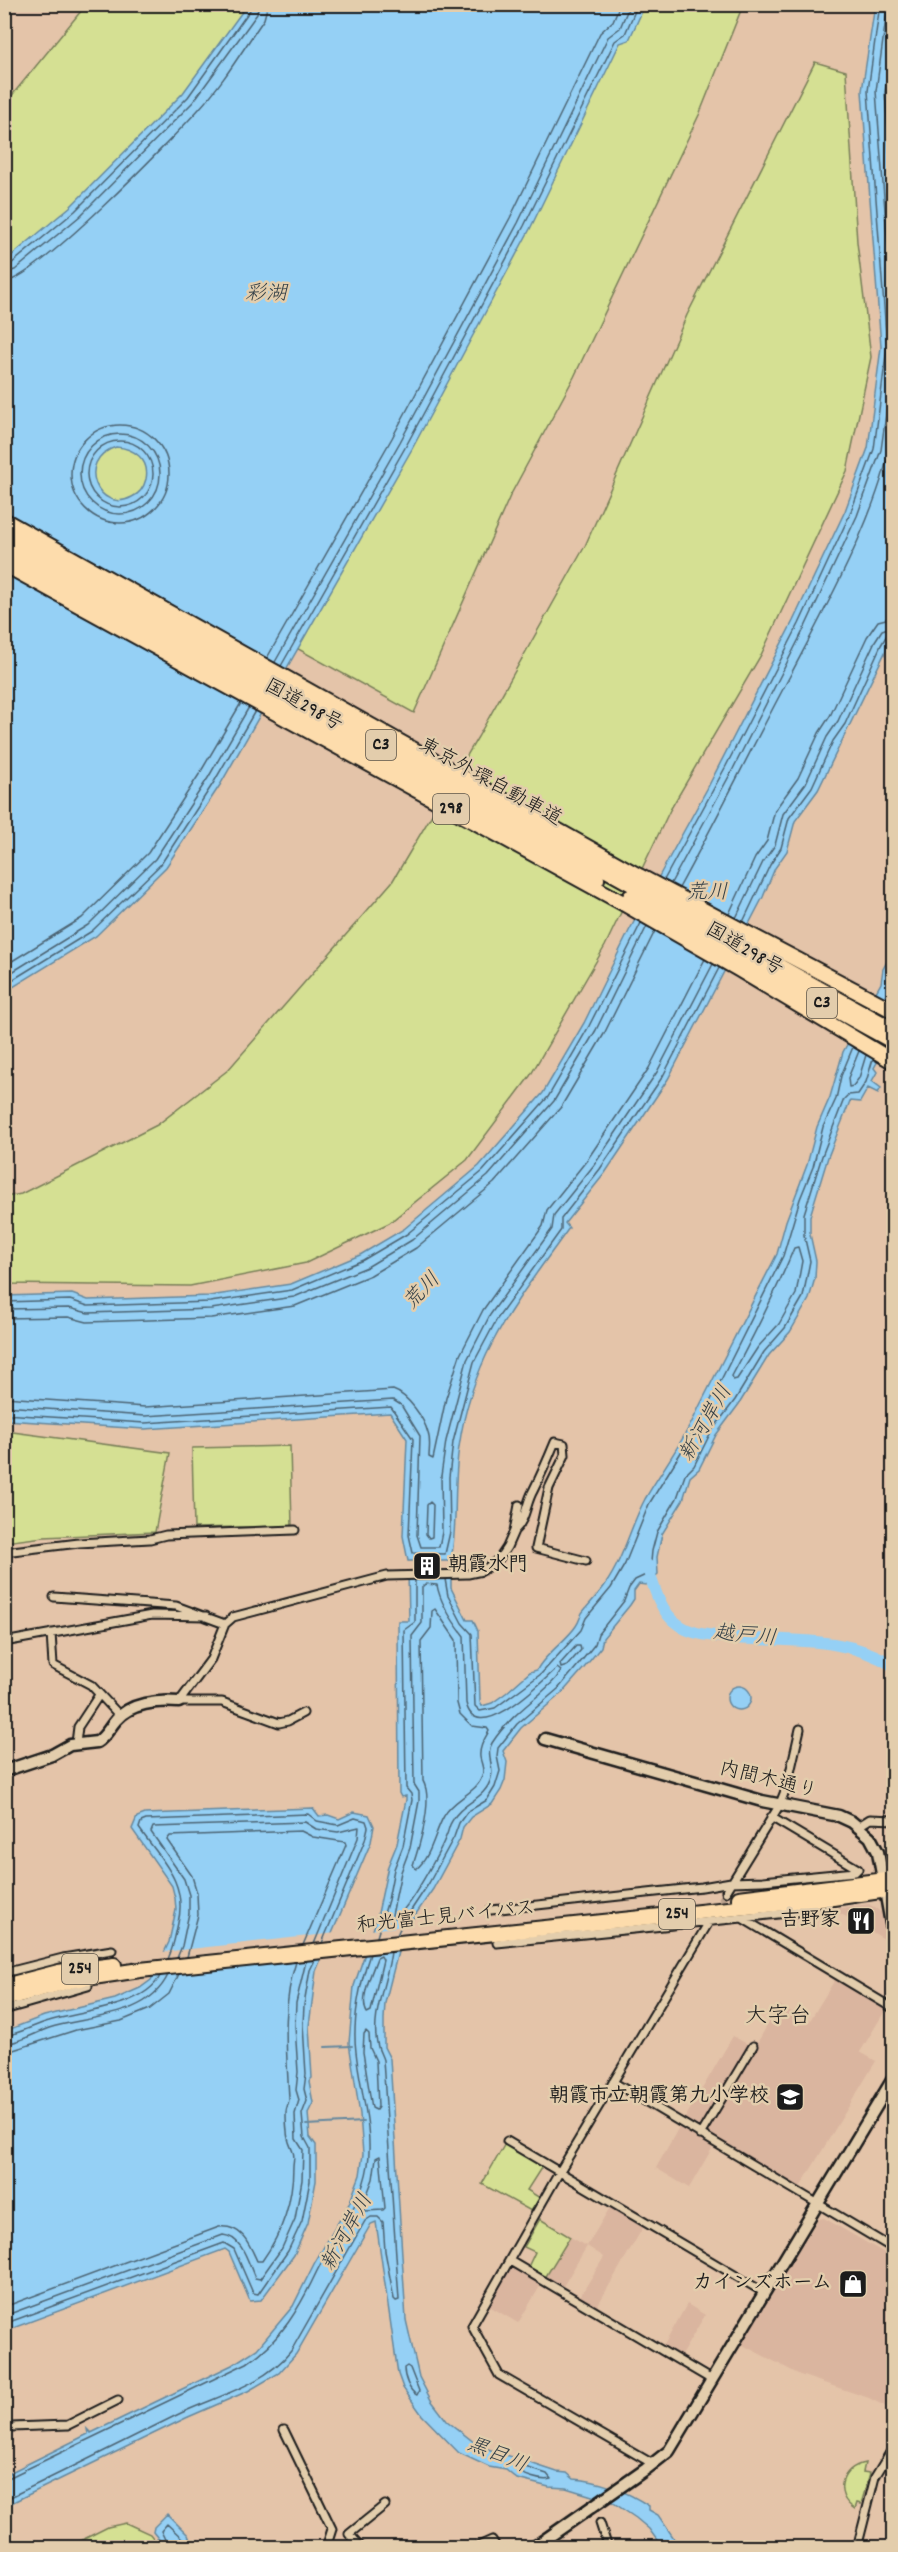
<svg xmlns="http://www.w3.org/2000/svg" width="898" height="2552" font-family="Dekko,'Klee One',sans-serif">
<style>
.built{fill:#dab59f}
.green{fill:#d5e093;stroke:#787e58;stroke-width:1.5}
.water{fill:#95d0f5;stroke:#65889e;stroke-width:1.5;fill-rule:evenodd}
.pier{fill:#e4c4a9}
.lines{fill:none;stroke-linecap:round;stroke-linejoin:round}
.shore{stroke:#4c6473;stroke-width:1.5}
.stream{stroke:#65889e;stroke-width:2}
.canal{stroke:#95d0f5;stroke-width:7}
.river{stroke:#95d0f5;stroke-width:12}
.street-tunnel{stroke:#bca28d;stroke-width:7;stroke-dasharray:7 3.5;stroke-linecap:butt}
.street-casing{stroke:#1c1c1c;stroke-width:11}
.secondary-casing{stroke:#1c1c1c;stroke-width:15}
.highway-casing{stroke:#1c1c1c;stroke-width:18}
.street{stroke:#e3cdac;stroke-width:7}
.secondary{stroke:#e3cdac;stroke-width:10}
.highway{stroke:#fddcac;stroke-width:14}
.labels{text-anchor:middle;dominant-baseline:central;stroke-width:5;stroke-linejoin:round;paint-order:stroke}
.shield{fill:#e3cdac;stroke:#585147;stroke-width:1.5}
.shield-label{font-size:18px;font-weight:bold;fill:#1c1c1c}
.street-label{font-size:20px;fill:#1c1c1c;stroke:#e3cdac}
.poi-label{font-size:20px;font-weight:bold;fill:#1c1c1c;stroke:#e3cdac;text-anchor:end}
.water-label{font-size:21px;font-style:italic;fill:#344047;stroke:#e3cdac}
.quarter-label{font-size:22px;fill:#1c1c1c;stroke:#e3cdac}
</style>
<rect width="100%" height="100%" fill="#e4c4a9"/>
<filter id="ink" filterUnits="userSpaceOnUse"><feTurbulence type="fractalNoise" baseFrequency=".0167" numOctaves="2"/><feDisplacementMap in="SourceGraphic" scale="12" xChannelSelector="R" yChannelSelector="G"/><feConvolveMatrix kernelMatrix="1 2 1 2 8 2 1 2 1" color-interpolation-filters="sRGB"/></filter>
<g filter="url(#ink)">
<!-- built -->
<path class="built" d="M869,1904l12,8 5,28 -53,-31z
M836,1978l50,31 -26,43 16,9 -77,128 -94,-55 74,-129 30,17z
M733,2036l14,8 1,4 -47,82 -17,-10z
M679,2127l35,18 -25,43 -33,-20z
M612,2204l33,20 -49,84 -17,-10 25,-41 -17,-11 -25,42 -17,-10 25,-41 17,9z
M824,2218l69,40v152l-24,-12 -69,-23 -59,-31 77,-125z
M515,2267l27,16 -24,40 -32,-19 22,-36z
M687,2304l18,11 -25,42 -17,-10z"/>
<!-- green -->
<path class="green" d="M86,5h657l-44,110 -125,262 -64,119 -96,217 -409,-226 -1,-382z
M815,62l31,9 11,171 14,115 -24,114 -86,184 -91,155 -65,136 -75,130 -63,84 -78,63 -83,40 -116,23 -185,-2v-87l16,-3 136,-69 71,-55 164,-188 86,-145 107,-191 102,-231z
M5,1431l165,22 -15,79 -111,5 -39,5z
M290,1446l2,80 -98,2 -2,-80z
M506,2142l37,23 -16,25 13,8 -9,13 -49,-27z
M540,2219l30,18 -25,41 -17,-11 7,-15 -11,-5z
M865,2463l-2,9 7,1 -9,31 -4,-1 -2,6c-23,-14 -14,-42 10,-46z
M126,2523l24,11 10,13h-92l40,-20z"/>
<!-- water -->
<path class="water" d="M247,5h398l-16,35 -9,3 -90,186 -118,220 -192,336 -54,82 -70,69 -91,56v-731l66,-55 112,-113zM116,447c18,1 34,13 30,32 -2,8 -7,15 -14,18 -33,18 -58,-37 -16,-50z
M875,5h18v631l-75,154 -23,31 -8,30 -12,17 -12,29 -95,182 -63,94 -40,50 4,5c-52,73 -97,126 -110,219 -6,38 -1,76 -8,114h-43l-5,-25 4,-97 -17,-26 -245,16 -140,-9 -1,-124 68,-2 16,6 121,-4 82,-12 69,-29 44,-26 75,-63 64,-73 41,-70 45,-92 78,-142 86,-168 52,-110 23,-63 13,-101 -19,-256z
M893,951v83l-19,34 3,4 -5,9 9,7 -3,5 -10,-5 -8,14 -10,-1 -22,56 -18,59v18l6,27 -1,17 -6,21 -19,33 -21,23 -30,49 -23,31 -17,34 -9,8 -7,23 -21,34 -5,23 1,17 -12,11 -7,-1 -5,7v8l-4,6 -27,33 -2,9 -17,21 -22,25 -41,35 -18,23 4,11 -2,18 -4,10 -9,14 -21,13 -8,10 -3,12 -27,50 -26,38 -8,21 -14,55 -1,16v28l6,12 16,261 13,57 12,23 16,21 32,25 78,26 10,1 7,6c27,2 52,12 75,27v4l9,5 22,32h-18l-13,-18 -13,-11 -24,-16 -46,-14 -17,-1 -32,-8 -11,-9 -17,-3 -30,-14 -37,-38 -19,-27 -5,-14 -22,-152 -5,2 -75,130 -17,19 -31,18 -62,27 -181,88v-31l83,-41 -1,-5 4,4 141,-68 25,-16 36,-43 22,-44 34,-58 11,-29 3,-21 -3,-40 -11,-71 5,-57 23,-68 11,-52 9,-22 9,-44v-4l-5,1 -2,-4 -1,-172h11l-1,-50 43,-1v18l16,32h6l5,11 2,71 2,4 10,-3 14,-10 24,-21 7,-2c6,-14 30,-30 39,-44 3,-4 4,-9 6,-13 7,-9 16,-18 23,-28 19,-27 25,-58 40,-86 18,-31 41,-61 54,-92l78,-153 9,-33 21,-56 10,-38 13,-30 13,-45 38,-69 2,-14z
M727 1698a12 12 0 1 1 24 0a12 12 0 1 1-24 0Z
M313,1808l6,8 9,-1 11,4 15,-7 15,3 5,11 -3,16 -55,129 -7,55 3,52 -3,3 4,22 -5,10 2,24 6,8v36l-8,42 -14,32 -33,45 -11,1 -21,-49 -4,-3 -220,82v-300l39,-15 71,-17 25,-11 11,-8 18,-38 7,-32 -1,-12 -3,-12 -40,-57 5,-12 8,-3z
M167,2514l21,21 5,12h-28l-12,-15 1,-5z"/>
<!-- pier -->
<path class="pier" d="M412,1925l-11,25 -40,4 9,-24z
M336,1933l-11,25 -175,19 12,-25z"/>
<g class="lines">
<!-- shore -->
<path class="shore" d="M888,4l-12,87 18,238
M894,31l-9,61 9,118
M4,265l7,-1 64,-53 113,-114 62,-87 1,-6
M4,273l11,-3 65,-54 113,-114 64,-88 2,-10
M4,282c31,-1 169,-144 195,-173 25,-27 44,-60 65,-90l4,-15
M71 474a49 49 0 1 1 98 0a49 49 0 1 1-98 0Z
M80 474a40 40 0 1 1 80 0a40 40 0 1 1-80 0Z
M87 474a33 33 0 1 1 66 0a33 33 0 1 1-66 0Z
M267,658l125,-220 118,-220 90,-185 13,-12 7,-17
M275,662l125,-220 118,-219 90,-186 12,-9 10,-24
M281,666l125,-220 118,-220 91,-185 10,-7 13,-30
M664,880l62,-114 73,-142 51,-110 24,-65 13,-102 -19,-256 12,-87
M671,883l62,-114 72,-142 52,-111 24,-66 13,-93
M679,888c39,-71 74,-143 112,-214 37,-71 92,-169 103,-248
M729,914l26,-56 12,-17 8,-31 23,-32 21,-45 11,-17 37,-79 11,-16 16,-4
M736,918l27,-56 12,-17 8,-31 23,-31 21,-46 11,-16 37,-80 7,-11 12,-4
M743,922l27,-57 11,-17 8,-30 23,-31 21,-46 12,-17 36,-79 6,-10 7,-1
M4,966l78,-48 66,-65 52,-80 41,-70
M4,977l84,-52 67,-66 53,-81 41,-71
M4,985l88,-54 69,-67 53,-82 41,-71
M859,1051l-11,27 1,9 4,-1 6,-8 7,-23
M798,1247l4,14 -6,33 -17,30 -21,23 -21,32 -4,1 -1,-4c22,-41 44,-84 62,-128z
M4,1302l66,-2 18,6 122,-4 82,-12 71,-30 44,-26 76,-63 65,-74 41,-71 52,-103
M4,1309l65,-1 19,5 123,-4 83,-12 73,-30 45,-27 76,-64 66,-75 42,-71 51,-104
M4,1318l64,-1 19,5 124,-4 84,-12 76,-31 45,-27 78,-65 67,-76 43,-73 51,-103
M4,1397l141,10 248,-17c15,5 31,28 35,43 3,8 1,16 1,24l4,2 13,-61 14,-43 23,-45 60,-84 4,-16 40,-50 62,-92 56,-109
M4,1406l141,10 248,-16 8,5 19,31 -3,99 4,12h18l3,-15 -1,-56 5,-35 21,-81 23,-45 62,-86 2,-14 40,-50 63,-93 56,-108
M4,1414l141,9 246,-16 22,32 -4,96 4,18 32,1 5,-22 -1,-55 4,-35 21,-80 23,-43 64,-89v-11l39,-50 63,-93 56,-108
M430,1502l3,3 -1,32 -3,1 -3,-4 1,-29z
M445,1579l3,17 14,27 10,11 3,72 5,5 15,-3 46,-34 40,-44 5,-12 25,-30 14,-24 24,-60 52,-84 82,-164 17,-57 13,-32 10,-40 13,-28 5,-23 12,-29
M425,1584l12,1c3,18 16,37 27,51l2,67c10,45 76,-21 91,-35l4,3c-5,10 -13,15 -21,23 -17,14 -36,30 -48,49 -7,12 3,23 -1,35 -5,21 -30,25 -39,43 -3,4 -3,8 -5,13 -7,18 -38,75 -52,84l-3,-3 9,-43 9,-24 9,-47v-9l-5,-8 -2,-148 10,-13v-36z
M435,1609l21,31 1,63 3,11 12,12 15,2 2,3c-5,9 -10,16 -9,26 1,7 5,12 2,19 -4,16 -29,23 -38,40 -9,15 -13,42 -28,53l-3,-4c7,-21 21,-65 10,-84l-2,-140 10,-13 1,-17z
M576,1646h4l1,4 -14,16 -6,2 -1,-4z
M397,1935l5,-11 27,-41 25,-46 5,-14 8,-11 20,-12 8,-13 5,-16 -3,-15 1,-8 19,-24 41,-35 21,-25 16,-20 3,-10 26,-33 5,-13 6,-8 15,-7 2,-22 5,-19 20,-34 8,-23 9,-9 17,-34 24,-32 29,-48 21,-24 18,-31 7,-36 -6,-26v-21l18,-58 22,-57 4,-4 10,-1 8,-12 7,-23
M377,1937l11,-37 6,-31 9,-23 9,-46 -1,-6 -5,-6 -2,-158 11,-8v-42
M381,1956l2,4 -12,51 -4,2c-8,-14 5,-41 10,-55z
M187,1957l11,-42 -1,-22 -5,-17 -25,-36 3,-4 131,-5 12,6 32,5 1,3 -43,100
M177,1958l5,-12 7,-33v-18l-5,-16 -33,-47 2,-5 152,-5 11,7 22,3 21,-5 -1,11 -44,106
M168,1959c6,-13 7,-23 10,-36 10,-41 -17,-63 -39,-95l2,-6 5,-2 162,-6 9,7 21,4 17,-7 11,3 2,6 -3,13 -43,103
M366,2031l3,3 1,14 6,13 2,46 -2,3 -4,-2 -9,-56 1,-18z
M4,2036c15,-2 30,-11 45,-15 30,-9 96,-14 111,-45
M4,2044c15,-1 31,-11 45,-16 39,-12 99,-10 119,-53
M4,2053l72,-23 45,-9 29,-12 19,-15 10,-20
M380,2156l5,52 -2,2 -18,1 -3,-4 11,-28 3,-21z
M4,2307l215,-80c23,-2 30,16 38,34h5c20,-28 31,-60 31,-95 0,-4 2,-10 0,-14 -3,-8 -6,-12 -6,-21 -1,-6 -1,-13 -1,-19 0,-4 3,-9 3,-13 -2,-44 -8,-93 7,-137
M4,2316l219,-81c20,2 25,28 32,43l5,1 22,-31 13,-29 7,-39 1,-30 -7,-11 -1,-25 4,-14 -3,-10 2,-18 -3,-46 1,-23 10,-42
M4,2324l220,-81 10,6 19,44 5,1 30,-43 14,-30 8,-40v-33l-6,-11 -2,-23 5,-13 -3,-12 2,-15 -3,-49 1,-20 6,-35 5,-10
M407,2366l3,2 9,23 -2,4c-8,-4 -13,-18 -13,-27z
M516,2464l31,10 4,5c-10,3 -29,-4 -37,-11z
M4,2480l243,-117c34,-22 53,-56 70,-92 17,-35 45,-66 51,-106 5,-37 -8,-76 -12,-113 -4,-31 4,-69 14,-98
M4,2500c59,-28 118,-58 177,-87 39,-18 83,-28 110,-62l74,-130 6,-4h7l5,5 2,29 9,48 2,2 3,-1 -16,-240c-1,-4 -4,-9 -5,-13 -9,-28 10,-68 13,-95
M169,2548l-8,-17 6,-7 16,15 4,9"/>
<!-- stream -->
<path class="stream" d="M325,2047l27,-1
M306,2125l57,-3"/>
<!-- canal -->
<path class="canal" d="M432,1554l2,25"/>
<!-- river -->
<path class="river" d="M647,1565c6,20 13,48 32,60 12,9 29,10 44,12 56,6 121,-4 171,29"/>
<!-- street-tunnel -->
<path class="street-tunnel" d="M716,1909l10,-17"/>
<!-- street casing -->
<g class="street-casing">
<path id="street" d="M515,1530c11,-10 11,-27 18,-39 8,-16 15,-32 22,-49l9,2 1,11 -16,33 -13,60 50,13
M4,1552l75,-9 71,-4 16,-4 129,-5
M54,1597l122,9 49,18
M51,1633l2,32 38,20 29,31
M4,1642l148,-27 54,1
M179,1702l32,-43 14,-35 8,-7 154,-41 81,-2 14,-3 17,-12 8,-12 7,-16 5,-26
M179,1702h43l57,21 9,-2 15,-8
M76,1743l2,-16 21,-32
M771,1817l87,52
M859,1826l11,-7 24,1
M726,1892l53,-86 8,-20 13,-57
M491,1910l211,-23 29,-5 32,-1 92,-9 3,-3
M742,1918l64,-7 -2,-10
M497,1943l245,-25 152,91
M4,1973l59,-15 49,-8
M4,2010l84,-24
M613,2082l281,167
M700,2135l53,-89
M507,2141l258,152
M510,2261l202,119
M4,2429l7,-2 57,-2 50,-25
M284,2430l48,99 -6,19
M653,2464l-154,-89 -27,-49 88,-155 149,-249
M600,2523l8,25
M362,2548l-13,-14 36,-29
M474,2548l18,-8 5,8
M857,2548l18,-71 19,-31"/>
</g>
<!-- secondary casing -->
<g class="secondary-casing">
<path id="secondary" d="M545,1739l217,62 77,15 13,6 18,15 8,15 16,88
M4,1771l48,-16 18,-10 27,-3c9,-6 12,-14 19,-22 14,-17 42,-20 63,-18
M533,2548l113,-79 23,-18 225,-374"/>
</g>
<!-- highway casing -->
<g class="highway-casing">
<path id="highway" d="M4,520l635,356 255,135
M4,535l890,495
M4,548l593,331
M4,564l619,339 115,66 156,93
M630,897l264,145
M739,1898l155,-19
M4,1986l54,-14 56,-7
M4,1999l69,-19 67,-10 693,-72 61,-9"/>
</g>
<!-- street -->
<use href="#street" class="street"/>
<!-- secondary -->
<use href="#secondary" class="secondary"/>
<!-- highway -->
<use href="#highway" class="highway"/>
</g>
</g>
<!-- icons -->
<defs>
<g id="building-square" transform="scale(1.5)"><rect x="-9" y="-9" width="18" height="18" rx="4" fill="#1c1c1c" stroke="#e3cdac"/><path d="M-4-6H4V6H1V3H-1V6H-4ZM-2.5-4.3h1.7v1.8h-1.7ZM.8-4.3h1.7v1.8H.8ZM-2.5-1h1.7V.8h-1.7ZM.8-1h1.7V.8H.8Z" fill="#fff"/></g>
<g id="restaurant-square" transform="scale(1.5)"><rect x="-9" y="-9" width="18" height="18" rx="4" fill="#1c1c1c" stroke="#e3cdac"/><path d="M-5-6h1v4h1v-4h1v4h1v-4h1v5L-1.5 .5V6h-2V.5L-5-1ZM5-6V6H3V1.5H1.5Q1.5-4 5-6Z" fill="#fff"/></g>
<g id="school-square" transform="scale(1.5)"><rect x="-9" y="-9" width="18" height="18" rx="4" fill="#1c1c1c" stroke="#e3cdac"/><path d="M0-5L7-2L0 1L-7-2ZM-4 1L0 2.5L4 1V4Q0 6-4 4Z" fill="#fff"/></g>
<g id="shop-square" transform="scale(1.5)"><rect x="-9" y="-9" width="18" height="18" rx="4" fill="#1c1c1c" stroke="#e3cdac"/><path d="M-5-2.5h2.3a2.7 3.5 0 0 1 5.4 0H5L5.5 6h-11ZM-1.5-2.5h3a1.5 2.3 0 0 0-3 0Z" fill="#fff"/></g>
</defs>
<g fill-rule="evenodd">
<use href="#building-square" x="427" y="1566"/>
<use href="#restaurant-square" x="861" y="1921"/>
<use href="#school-square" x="790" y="2097"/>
<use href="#shop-square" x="853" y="2284"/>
</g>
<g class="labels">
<!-- shield labels -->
<g class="shield">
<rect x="366" y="730" width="30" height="30" rx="4.5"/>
<rect x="433" y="794" width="36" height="30" rx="4.5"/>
<rect x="807" y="988" width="30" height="30" rx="4.5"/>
<rect x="659" y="1899" width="36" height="30" rx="4.5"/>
<rect x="62" y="1954" width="36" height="30" rx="4.5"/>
</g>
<g class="shield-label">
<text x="381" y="745">C3</text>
<text x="451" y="809">298</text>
<text x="822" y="1003">C3</text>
<text x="677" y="1914">254</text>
<text x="80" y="1969">254</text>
</g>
<!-- street labels -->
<g class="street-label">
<text transform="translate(303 706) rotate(29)">国道298号</text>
<text transform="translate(490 783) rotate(29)">東京外環自動車道</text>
<text transform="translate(744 950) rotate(30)">国道298号</text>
<text transform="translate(768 1781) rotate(14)">内間木通り</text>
<text transform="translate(446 1918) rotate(-6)">和光富士見バイパス</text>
</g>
<!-- poi labels -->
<g class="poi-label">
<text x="448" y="1566" text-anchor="start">朝霞水門</text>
<text x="840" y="1921">吉野家</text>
<text x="769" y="2097">朝霞市立朝霞第九小学校</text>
<text x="832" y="2284">カインズホーム</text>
</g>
<!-- water labels -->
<g class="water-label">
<text x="266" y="295">彩湖</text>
<text x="707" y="894">荒川</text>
<text transform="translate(423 1292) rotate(-46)">荒川</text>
<text transform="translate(707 1424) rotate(-60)">新河岸川</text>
<text transform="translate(745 1637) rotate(6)">越戸川</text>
<text transform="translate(348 2233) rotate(-61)">新河岸川</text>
<text transform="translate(497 2456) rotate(22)">黒目川</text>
</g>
<!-- quarter labels -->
<g class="quarter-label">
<text x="778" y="2017">大字台</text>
</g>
</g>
<!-- margin -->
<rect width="898" height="2552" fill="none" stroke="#e3cdac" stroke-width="24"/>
<rect x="12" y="12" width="874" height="2528" fill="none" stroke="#1c1c1c" stroke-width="2" filter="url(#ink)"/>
</svg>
